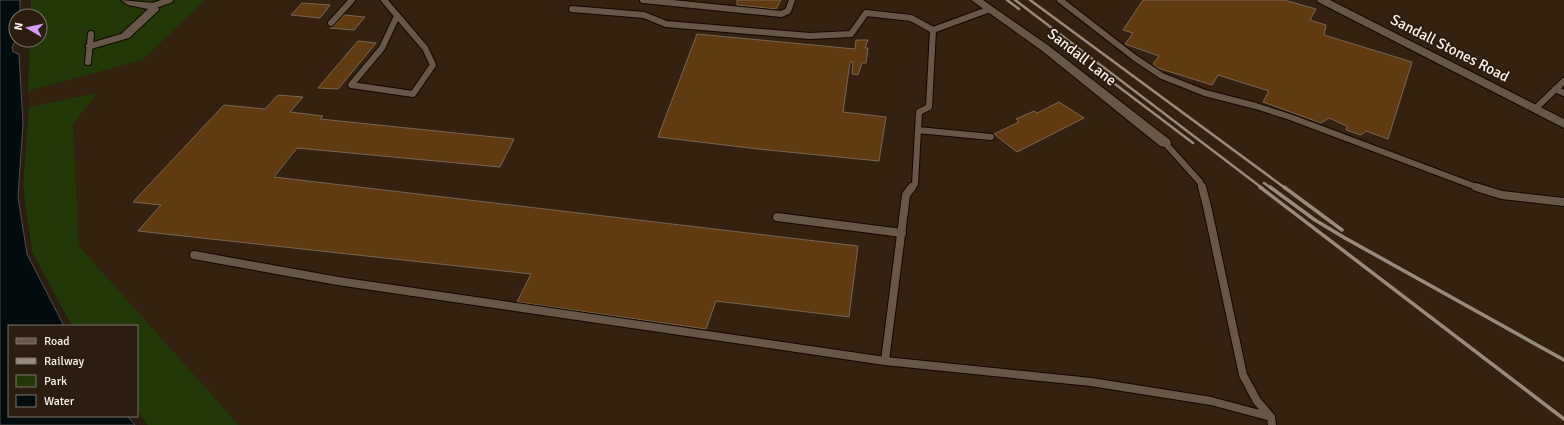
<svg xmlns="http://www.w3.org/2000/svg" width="1564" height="425" font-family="Signika,sans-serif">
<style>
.built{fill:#34210f}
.green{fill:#223806}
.water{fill:#020b0d;stroke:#4d504f}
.building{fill:#603b12;stroke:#776657}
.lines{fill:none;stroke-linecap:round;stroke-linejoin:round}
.service-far1-casing{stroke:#130700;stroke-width:8}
.service-casing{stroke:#130700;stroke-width:10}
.minor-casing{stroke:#130700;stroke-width:2}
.service-far1{stroke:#675748;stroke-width:6}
.service{stroke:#675748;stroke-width:8}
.minor{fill:#675748;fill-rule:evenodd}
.rail-far1{stroke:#978b80;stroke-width:2.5}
.rail{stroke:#978b80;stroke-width:3.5}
.labels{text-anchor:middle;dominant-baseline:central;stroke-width:4;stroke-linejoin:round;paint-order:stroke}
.street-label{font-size:15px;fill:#fbf1e9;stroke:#2b1d10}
</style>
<rect width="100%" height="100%" fill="#2b1d10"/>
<!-- built -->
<path class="built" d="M205,0h1359v425h-1325l-160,-179 -6,-121 24,-32 -68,14 -1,-16 115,-31z"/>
<!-- green -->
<path class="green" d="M31,0h174l-62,60 -115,31 2,-51h10v-24h-9z
M97,93l-24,32 6,121 160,179h-91l-11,-14v-85h-65l-40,-74 -9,-65 6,-80z"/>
<!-- water -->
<path class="water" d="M0,0h20v16h-4v24l-4,7 1,5 6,2 4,69 -5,74 9,57 37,72h-55v90h118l8,9h-135z"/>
<!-- building -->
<path class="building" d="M737,0h44l-5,9 -39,-4z
M1143,0h141l32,9 -6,11 16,5 -2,10 88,27 -24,77 -22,-8 -5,4 -15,-5 1,-4 -18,-8 -8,5 -58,-21 6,-11 -51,-16 -6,10 -54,-17 -5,-4 6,-8 -34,-12 8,-11 -10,-3z
M302,3l28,2 -10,13 -29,-3z
M344,15l21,2 -11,13 -24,-2 4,-2z
M697,34l158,15 1,-9h12l-3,8h3l-2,15h-4l-4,12 -6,-1 1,-12h-3l-7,50 43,5 -7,44 -121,-12 -100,-12z
M358,41l18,2 -38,46 -20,-1z
M278,95l25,2 -13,15 33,4 -3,3 194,20 -14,28 -203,-19 -23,29 584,69 -9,71 -133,-16 -10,28 -189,-27 14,-28 -393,-43 23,-26 -28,-3 91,-97 41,4z
M1059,102l25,16 -67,34 -23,-18 25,-12 -3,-3 18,-8 3,2z"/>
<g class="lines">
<!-- service-far1 casing -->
<g class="service-far1-casing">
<path id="service-far1" d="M384,0l41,48 8,17 -20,29 -62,-9 31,-37 15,-32
M643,0l138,14 7,-3 4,-11
M1060,0l75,58 27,18 43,17 51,13 34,11 189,71
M153,6l17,-6
M572,9l72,6 22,9 144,12 41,-2 15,-21 45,5 22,12
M331,23l21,-23
M88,62l3,-28
M1555,89l9,4
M1535,109l29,-28
M918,130l73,7
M1165,143l35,39 2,6
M912,188l3,-4 4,-72 10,-5 4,-77 57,-21"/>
</g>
<!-- service casing -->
<g class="service-casing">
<path id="service" d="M1202,187l5,19 36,169 14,26 14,16 1,8
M1476,187l26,8 62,7
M777,217l125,16
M194,255l144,26 547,80 21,-166 6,-8
M885,361l206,21 120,19 60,16"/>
</g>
<!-- minor casing -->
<g class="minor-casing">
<path id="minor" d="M121,0l33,3 3,1 2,6 -30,28 -38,11 -4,-1 -2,-2 2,-2 34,-10 27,-25 -20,-4z
M971,0h12l66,46 121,94 1,3 -1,3 -5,1 -5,-1 -119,-96z
M1317,0h13l234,119v9l-246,-126z"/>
</g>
<!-- service-far1 -->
<use href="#service-far1" class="service-far1"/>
<!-- service -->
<use href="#service" class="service"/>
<!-- minor -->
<use href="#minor" class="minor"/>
<!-- rail-far1 -->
<path class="rail-far1" d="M1007,0l12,9
M1015,0l247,188
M1030,0l255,188
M1115,84l78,59
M1264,183l7,5"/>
<!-- rail -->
<path class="rail" d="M1260,187l304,232
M1270,187l45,33 30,18 219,122
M1284,187l58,43"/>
</g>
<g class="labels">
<!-- street labels -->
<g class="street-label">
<text transform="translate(1450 48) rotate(27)">Sandall Stones Road</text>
<text transform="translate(1082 57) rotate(38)">Sandall Lane</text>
</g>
</g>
<!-- legend -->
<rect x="8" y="325" width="130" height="92" fill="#2b1d10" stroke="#7e7267"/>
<rect x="16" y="338" width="20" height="6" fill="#675748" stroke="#7e7267"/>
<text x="44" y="345" font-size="12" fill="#fbf1e9">Road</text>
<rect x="16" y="358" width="20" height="6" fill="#978b80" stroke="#7e7267"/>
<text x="44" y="365" font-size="12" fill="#fbf1e9">Railway</text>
<rect x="16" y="375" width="20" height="12" fill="#223806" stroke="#7e7267"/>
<text x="44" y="385" font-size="12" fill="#fbf1e9">Park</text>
<rect x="16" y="395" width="20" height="12" fill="#020b0d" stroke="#7e7267"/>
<text x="44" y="405" font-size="12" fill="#fbf1e9">Water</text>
<!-- north arrow -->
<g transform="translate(28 28) rotate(279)"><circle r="19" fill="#2b1d10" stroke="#7e7267"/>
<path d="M0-3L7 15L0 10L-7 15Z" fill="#d79bf9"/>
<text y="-6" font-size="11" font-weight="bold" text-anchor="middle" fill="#fbf1e9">N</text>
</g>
</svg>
